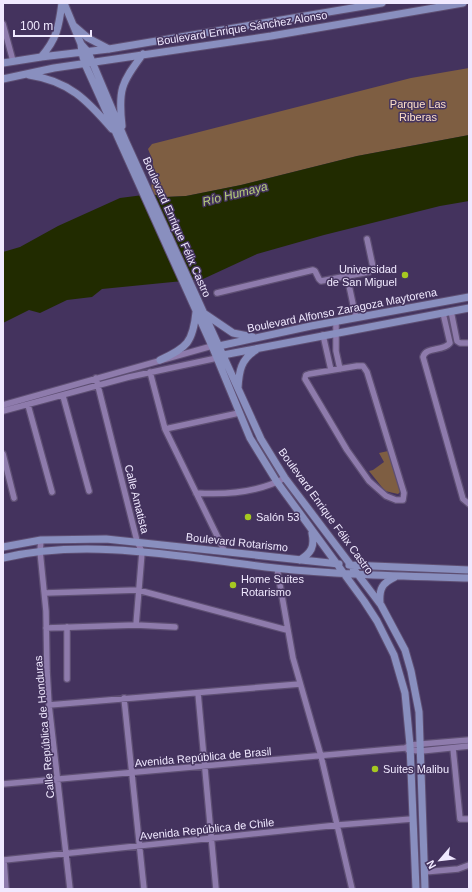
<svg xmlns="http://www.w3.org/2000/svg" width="472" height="892" font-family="Arial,sans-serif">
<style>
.green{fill:#7e5e42}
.water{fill:#212b00}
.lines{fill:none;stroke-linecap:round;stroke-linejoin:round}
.street-casing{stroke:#5e4f73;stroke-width:8}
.secondary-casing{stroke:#5e4f73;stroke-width:9}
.street{stroke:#8e7bac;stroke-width:5.5}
.secondary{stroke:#898fbf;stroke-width:7}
.poi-dot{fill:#a6c821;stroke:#44335e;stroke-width:1.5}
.labels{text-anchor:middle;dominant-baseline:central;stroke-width:3;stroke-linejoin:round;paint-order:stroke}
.street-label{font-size:11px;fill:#f0e9ff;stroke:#44335e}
.park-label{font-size:11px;fill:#fbdec7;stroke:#44335e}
.poi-label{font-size:11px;fill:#f0e9ff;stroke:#44335e;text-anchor:start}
.water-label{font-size:12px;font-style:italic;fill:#b7ce7a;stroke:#44335e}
</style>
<rect width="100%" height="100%" fill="#44335e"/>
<!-- green -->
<path class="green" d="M469,68v67l-112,21 -116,29 -55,11 -21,1 -14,-3 2,-33 -5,-12 4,-5 259,-66z
M388,451l12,41 -2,2 -13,-3 -16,-20 4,-1 11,-8 -5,-9z"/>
<!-- water -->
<path class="water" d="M469,135v66l-29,5 -116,29 -67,19 -54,25 -101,10 -10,8 -25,3 -27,13 -11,-3 -26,13v-71l17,-5 38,-21 62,-28 31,-4 14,3 21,-1 55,-11 116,-29z"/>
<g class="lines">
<!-- street casing -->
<g class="street-casing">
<path id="street" d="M3,24l10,37
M347,276l9,42
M217,293l96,-23 2,1 4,8 2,2 48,-9 4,-5 -6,-28
M451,311l6,30 3,2h9
M443,313l7,30c-7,9 -24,3 -27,14l40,142 6,5
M336,322v29l4,18
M323,335l8,35
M357,366h6l4,6 37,121 -1,7h-7l-10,-4 -17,-15 -22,-31 -42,-71 1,-4 3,-1z
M150,372l15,57 60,123
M96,378l41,163 5,11 -6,73
M63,396l26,95
M3,405l209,-59
M28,405l24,87
M3,411l126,-34 88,-19
M165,429l74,-16
M3,454l11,44
M196,493c29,2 63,-1 89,-15
M41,540l-1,11 6,60 1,60 2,34 21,184
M277,568l16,90 28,98 31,133
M45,593l93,-3 149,40
M67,627v52
M46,628l90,-3 39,2
M198,693l18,196
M124,698l20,191
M49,705l251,-21
M453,748l7,71h9
M408,750l13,1 48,-5
M3,784l402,-36 5,-3 59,-5
M424,872l34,-3 11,-4
M6,889l-2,-29 334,-35 74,-6"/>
</g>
<!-- secondary casing -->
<g class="secondary-casing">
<path id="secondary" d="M64,3l17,41 1,9 3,11 127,282 38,92 27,44 87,119 13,20 17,34 11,38 5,52 6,144
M74,26l14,12 21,11
M81,44l7,8 38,90 135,297 24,39 96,127 24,45 6,21 8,41 6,177
M41,57c16,-18 18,-31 21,-54
M3,63l38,-6 68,-8 273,-46
M29,75c40,6 58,25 83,54
M3,79l51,-11 217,-32 192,-33
M122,126c-4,-36 -1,-43 21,-72
M205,314l28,19 20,4
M219,346l92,-20 158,-29
M223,355l246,-47
M160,360c27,-12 33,-18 36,-48
M238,388c1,-17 3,-29 18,-38
M3,547l38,-7 65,-1 233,25
M3,558c86,-21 185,0 272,10 64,7 129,8 194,10
M300,560c11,-7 15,-13 12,-27
M349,565l120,5
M380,603c-1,-14 2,-20 15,-26"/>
</g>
<!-- street -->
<use href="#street" class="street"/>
<!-- secondary -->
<use href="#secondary" class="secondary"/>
</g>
<!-- markers -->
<g class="poi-dot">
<circle cx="405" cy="275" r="4"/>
<circle cx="248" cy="517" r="4"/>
<circle cx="233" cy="585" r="4"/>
<circle cx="375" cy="769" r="4"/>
</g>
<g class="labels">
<!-- street labels -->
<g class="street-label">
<text transform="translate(242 28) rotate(-9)">Boulevard Enrique Sánchez Alonso</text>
<text transform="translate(177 227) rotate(66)">Boulevard Enrique Félix Castro</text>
<text transform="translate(342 310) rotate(-11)">Boulevard Alfonso Zaragoza Maytorena</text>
<text transform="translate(137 499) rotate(76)">Calle Amatista</text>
<text transform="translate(326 511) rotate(54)">Boulevard Enrique Félix Castro</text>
<text transform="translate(237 542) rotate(6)">Boulevard Rotarismo</text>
<text transform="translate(44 727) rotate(-95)">Calle República de Honduras</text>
<text transform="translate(203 757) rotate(-5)">Avenida República de Brasil</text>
<text transform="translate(207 829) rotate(-6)">Avenida República de Chile</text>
</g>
<!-- park labels -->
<g class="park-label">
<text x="418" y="104">Parque Las<tspan x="418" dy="13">Riberas</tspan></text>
</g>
<!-- poi labels -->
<g class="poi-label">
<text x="397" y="269" text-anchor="end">Universidad<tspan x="397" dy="13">de San Miguel</tspan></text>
<text x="256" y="517">Salón 53</text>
<text x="241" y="579">Home Suites<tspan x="241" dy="13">Rotarismo</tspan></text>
<text x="383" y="769">Suites Malibu</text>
</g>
<!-- water labels -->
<g class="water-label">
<text transform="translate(235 194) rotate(-14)">Río Humaya</text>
</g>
</g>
<!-- border -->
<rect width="472" height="892" fill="none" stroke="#f0e9ff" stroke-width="8"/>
<!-- north arrow -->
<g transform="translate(440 860) rotate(242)" stroke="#44335e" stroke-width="3" paint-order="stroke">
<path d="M0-3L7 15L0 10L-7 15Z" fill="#f0e9ff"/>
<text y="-6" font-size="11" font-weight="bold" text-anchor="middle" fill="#f0e9ff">N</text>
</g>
<!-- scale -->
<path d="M14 30v6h77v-6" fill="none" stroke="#f0e9ff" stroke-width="2"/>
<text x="20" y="30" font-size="12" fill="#f0e9ff" stroke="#44335e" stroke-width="3" paint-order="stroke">100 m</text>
</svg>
